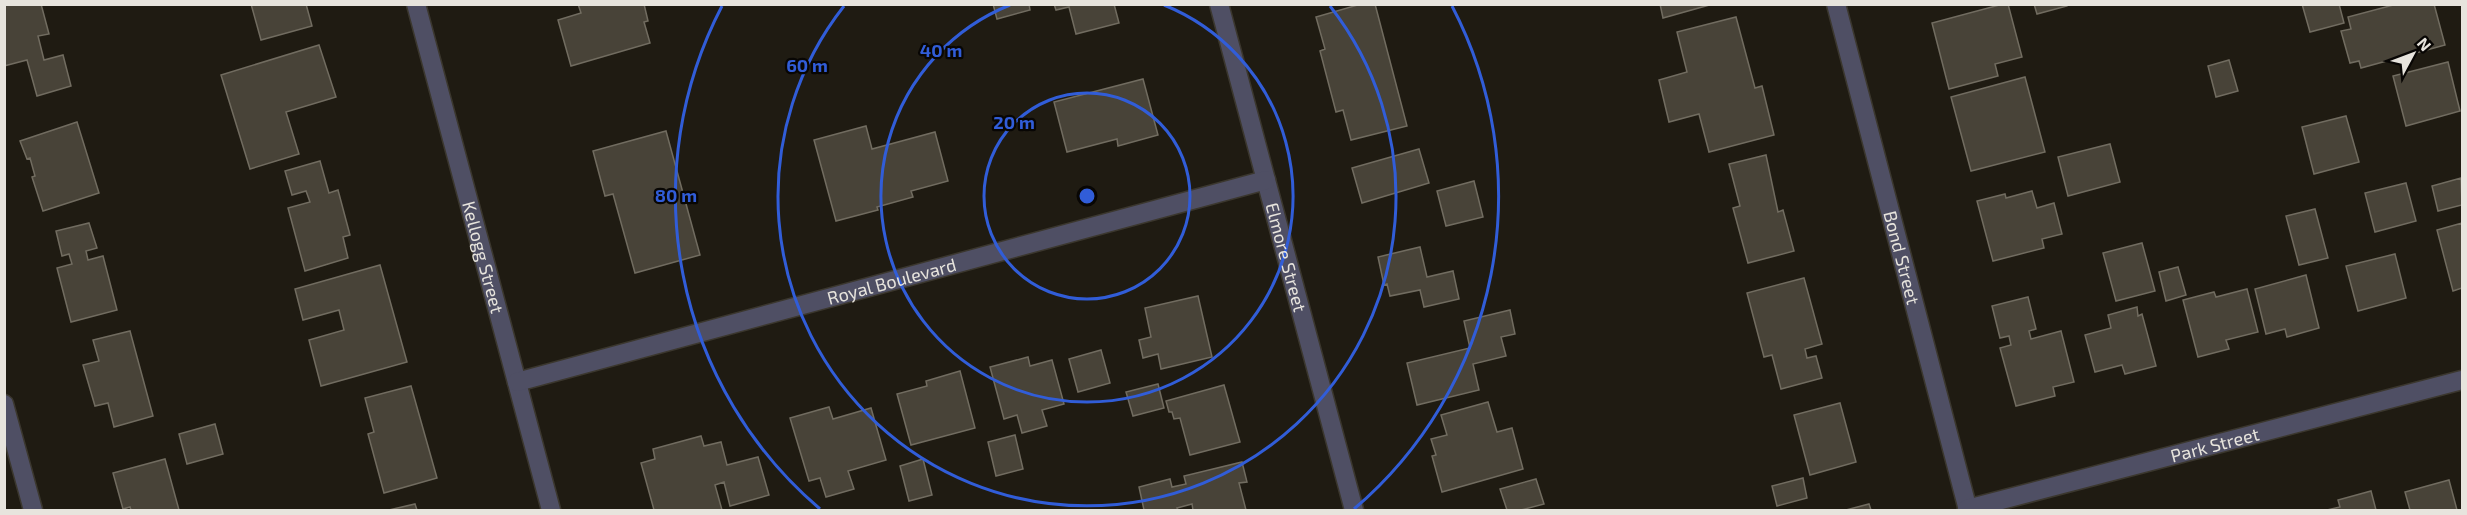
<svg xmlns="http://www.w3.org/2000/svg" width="2467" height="515" font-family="'Exo 2',sans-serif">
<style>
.building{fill:#484338;stroke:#716c60;stroke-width:1.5}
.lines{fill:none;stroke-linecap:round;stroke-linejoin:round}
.minor-casing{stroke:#3b372e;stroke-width:21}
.minor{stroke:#4f4f64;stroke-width:18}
.ring{fill:none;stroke:#315dd8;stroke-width:3}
.labels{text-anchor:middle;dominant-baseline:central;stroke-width:4.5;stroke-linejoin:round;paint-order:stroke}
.street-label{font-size:18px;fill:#e7e4dd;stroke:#080604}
.centre{fill:#315dd8;stroke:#080604;stroke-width:3}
.ring-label{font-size:18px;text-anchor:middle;font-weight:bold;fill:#315dd8;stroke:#080604;stroke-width:4.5;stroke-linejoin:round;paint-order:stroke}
</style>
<rect width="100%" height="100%" fill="#1f1b12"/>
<!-- building -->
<path class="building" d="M4,4h37l8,30 -11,2 6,24 19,-5 8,31 -34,10 -10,-36 -23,6z
M251,4h55l6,22 -51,14z
M578,4h66l4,17 -4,1 6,21 -79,23 -13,-46 23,-7z
M993,4h36l1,6 -33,9z
M1054,4h60l5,19 -43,11 -7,-27 -13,3z
M1361,4h14l32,122 -56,14 -8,-30 -7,2 -16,-61 5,-2 -9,-32z
M1660,4h53l-50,14z
M2003,4h5l14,53 -27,7 3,12 -49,13 -17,-66z
M2034,4h33v2l-30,8z
M2302,4h37l5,19 -34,9z
M2397,4h37l11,41 -84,23 -2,-7 -9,2 -9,-32 10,-2 -3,-12z
M1736,17l19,71 7,-2 12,49 -65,17 -10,-38 -30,8 -10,-42 28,-8 -10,-40z
M319,45l17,52 -50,15 13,42 -49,15 -29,-94z
M2229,60l9,31 -22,6 -8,-31z
M2448,62l12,49 -54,15 -13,-50z
M2025,77l20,75 -74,19 -20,-74z
M1143,79l15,56 -40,11 -1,-7 -50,13 -13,-50z
M2346,116l13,46 -45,12 -12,-47z
M77,122l22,71 -56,18 -11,-34 3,-1 -5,-18 -3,1 -7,-18z
M866,126l6,23 63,-17 13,49 -37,10 2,6 -36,10 1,3 -42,11 -22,-81z
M666,131l34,124 -65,18 -22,-79 -8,2 -12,-45z
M2110,144l10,38 -52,14 -10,-39z
M1419,149l10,34 -67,20 -10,-35z
M1766,155l12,57 5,-2 11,41 -46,12 -15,-55 7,-2 -11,-42z
M320,161l9,32 9,-3 12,45 -7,2 5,21 -43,13 -17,-63 22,-6 -4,-11 -14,4 -7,-24z
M2461,178l1,27 -24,6 -6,-25z
M1474,181l9,36 -37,9 -9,-35z
M2406,183l10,38 -41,11 -10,-39z
M2032,191l5,17 17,-5 8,31 -20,5 2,9 -51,13 -16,-60 28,-7 1,4z
M2315,209l13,49 -29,7 -13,-49z
M89,223l8,25 -11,3 2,9 15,-4 14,54 -46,12 -14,-54 15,-4 -3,-10 -7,2 -6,-25z
M2462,223v65l-9,3 -16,-61z
M2142,243l13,48 -39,10 -13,-48z
M1420,247l7,30 26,-6 6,28 -35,8 -4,-17 -30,6 -3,-12 -3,1 -6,-28z
M2395,254l11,44 -48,13 -12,-45z
M380,265l27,97 -86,24 -12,-46 35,-10 -5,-20 -36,10 -8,-31z
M2178,267l8,28 -20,6 -7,-29z
M2306,275l13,53 -32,9 -2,-8 -19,5 -11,-45z
M1804,278l18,66 -17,5 2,9 9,-2 6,22 -41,11 -9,-34 -8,2 -17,-64z
M2247,289l11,43 -32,8 3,9 -31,8 -15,-57 31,-8 2,5z
M1198,296l14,61 -51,12 -3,-15 -15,4 -4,-18 12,-3 -6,-29z
M2028,297l8,32 -7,2 2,8 30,-8 13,51 -21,5 2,9 -39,10 -16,-58 11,-3 -2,-9 -9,2 -8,-32z
M2137,307l1,9 4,-2 14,52 -31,8 -3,-9 -27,7 -10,-37 26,-7 -3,-13z
M1510,310l5,24 -14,3 5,19 -33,8 6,26 -62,15 -10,-42 63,-15 -6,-27z
M130,331l23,85 -39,11 -6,-24 -13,3 -12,-41 16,-4 -6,-21z
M1101,350l9,33 -32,9 -9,-33z
M1028,357l2,9 22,-6 12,44 -22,6 5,16 -25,7 -5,-18 -13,4 -14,-52z
M960,371l15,57 -64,17 -14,-51 30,-8 -1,-5z
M1158,384l6,24 -31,8 -7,-24z
M1224,385l16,57 -50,13 -10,-37 -6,1 -2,-7h-3l-3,-11z
M411,386l26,92 -53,15 -16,-59 6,-2 -9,-34z
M1488,402l9,30 15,-4 11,41 -81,23 -10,-36 4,-1 -5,-16 16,-4 -6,-20z
M1840,403l16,59 -46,13 -16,-60z
M829,407l4,12 38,-11 15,52 -38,11 6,18 -28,8 -6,-19 -11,3 -19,-63z
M215,424l8,30 -36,10 -8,-30z
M1015,435l8,34 -27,7 -8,-34z
M701,436l3,10 17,-4 6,23 31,-8 11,38 -39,11 -6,-24 -9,3 7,25h-68l-13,-47 14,-4 -2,-10z
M165,459l14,51h-48l-1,-3 -7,2 -10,-36z
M923,459l9,36 -23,6 -9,-35z
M1242,462l5,20 -8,1 7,27h-53l-1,-6 -15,4 1,2h-34l-5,-23 31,-8 2,8 14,-3 -2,-8z
M1803,478l4,20 -30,8 -5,-20z
M1536,479l8,25 -23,6h-14l-7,-21z
M2449,480l8,30h-47l-5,-18z
M2371,491l5,19h-49l13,-3 -2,-7z
M415,504l2,6h-28z
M1869,504l2,6h-25z"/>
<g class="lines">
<!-- minor casing -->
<g class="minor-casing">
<g id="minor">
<path id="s1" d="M416,4l135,506"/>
<path id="s2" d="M1219,4l135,506"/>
<path id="s3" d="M1836,4l132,506"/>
<path id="s4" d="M517,382l749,-202"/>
<path d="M4,404l29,106"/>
<path id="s5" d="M1967,509l495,-129"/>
</g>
</g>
<!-- minor -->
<use href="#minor" class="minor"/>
</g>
<!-- distance rings -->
<g class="ring">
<circle cx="1087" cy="196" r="103"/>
<path d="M1164 5A206 206 0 1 1 1010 5"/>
<path d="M1330 6A309 309 0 1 1 844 6"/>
<path d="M820 509A411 411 0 0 1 722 6M1452 6A411 411 0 0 1 1354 509"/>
</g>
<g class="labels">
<!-- street labels -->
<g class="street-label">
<text stroke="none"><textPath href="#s2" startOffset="262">Elmore Street</textPath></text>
<text stroke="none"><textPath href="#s1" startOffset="262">Kellogg Street</textPath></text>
<text stroke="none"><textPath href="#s3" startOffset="262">Bond Street</textPath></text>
<text stroke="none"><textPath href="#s4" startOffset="388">Royal Boulevard</textPath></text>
<text stroke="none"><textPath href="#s5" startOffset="256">Park Street</textPath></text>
</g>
</g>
<circle cx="1087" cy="196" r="9" class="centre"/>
<g class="ring-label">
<text x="941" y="57">40 m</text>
<text x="807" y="72">60 m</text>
<text x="1014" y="129">20 m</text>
<text x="676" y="202">80 m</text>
</g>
<!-- border -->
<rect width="2467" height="515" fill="none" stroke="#e7e4dd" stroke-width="12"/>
<!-- north arrow -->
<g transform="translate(2413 54) rotate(49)" stroke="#080604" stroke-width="4.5" paint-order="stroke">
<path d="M0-4.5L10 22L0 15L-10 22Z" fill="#e7e4dd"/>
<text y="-9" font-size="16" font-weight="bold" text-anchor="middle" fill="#e7e4dd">N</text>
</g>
</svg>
